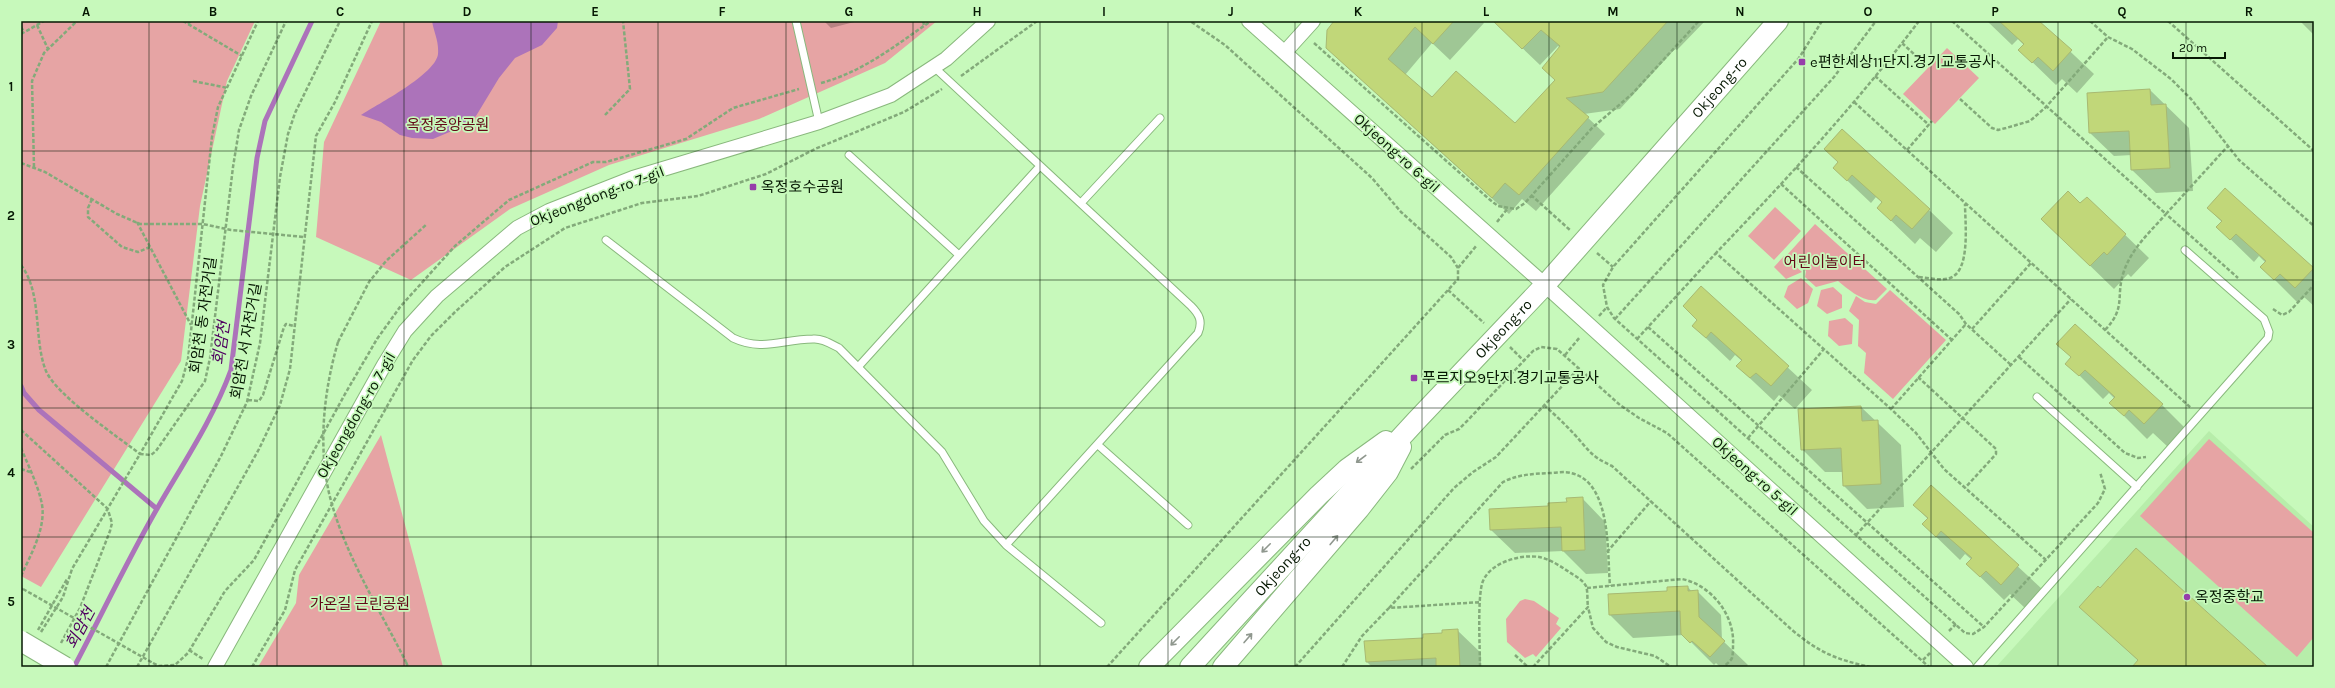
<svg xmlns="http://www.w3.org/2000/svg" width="2335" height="688" font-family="Karla,'Noto Sans KR',sans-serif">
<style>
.built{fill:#b7edaa}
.green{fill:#e6a4a4}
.water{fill:#ac73ba}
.shadow{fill:#0003}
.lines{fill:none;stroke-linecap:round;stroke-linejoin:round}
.stream{stroke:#ac73ba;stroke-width:5}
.building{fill:#c1d779;stroke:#a8b972}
.lane-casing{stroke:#89b87d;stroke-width:9}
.street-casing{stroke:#89b87d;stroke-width:16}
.secondary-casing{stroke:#89b87d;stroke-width:22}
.path{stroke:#83aa7a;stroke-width:2.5;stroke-dasharray:4 2;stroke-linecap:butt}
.lane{stroke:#fff;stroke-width:7}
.street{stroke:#fff;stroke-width:14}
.secondary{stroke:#fff;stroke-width:20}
.secondary-bridge-casing{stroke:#89b87d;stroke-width:22;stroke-linecap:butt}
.path-bridge{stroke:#83aa7a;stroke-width:2.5;stroke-dasharray:4 2;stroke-linecap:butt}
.secondary-bridge{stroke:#fff;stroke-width:20}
.oneway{stroke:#8f978e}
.grid{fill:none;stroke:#061803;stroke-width:1;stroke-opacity:0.55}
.poi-dot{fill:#963eaa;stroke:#c7f9bb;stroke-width:1.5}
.labels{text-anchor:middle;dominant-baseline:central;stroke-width:3.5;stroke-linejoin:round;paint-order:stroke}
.poi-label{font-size:15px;fill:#061803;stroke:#c7f9bb;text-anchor:start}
.street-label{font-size:15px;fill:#061803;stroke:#c7f9bb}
.park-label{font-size:15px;fill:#630818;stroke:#c7f9bb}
.water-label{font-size:16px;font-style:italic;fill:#4f005f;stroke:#c7f9bb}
.neatline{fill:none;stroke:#061803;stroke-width:1.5}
.grid-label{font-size:13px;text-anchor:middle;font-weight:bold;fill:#061803}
</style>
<rect width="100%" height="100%" fill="#c7f9bb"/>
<!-- built -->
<path class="built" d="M2209,431l105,96v140h-318z"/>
<!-- green -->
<path class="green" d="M21,21h234l-28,60 -27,125 -19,155 -140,226 -20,-11z
M381,21h556l-52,42 -126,56 -150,46 -99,44 -99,71 -95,-43 8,-95z
M1947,48l32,30 -44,46 -32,-30z
M1775,207l26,24 -27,29 -26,-24z
M1815,224l72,65 -11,11c-14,2 -28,-11 -38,-19l-22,6 -11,-10 1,-6 -19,-16z
M1784,256l18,16 -16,7 -12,-12z
M1801,278l12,11 -5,14 -11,6 -13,-12 4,-11z
M1833,287l9,8v13l-15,6 -10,-8 4,-16z
M1890,290l56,50 -53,59 -29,-26 2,-20 -8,-7 1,-26 -10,-9 7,-15 9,6 11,2z
M1845,318l8,7 -1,19 -13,2 -11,-10 1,-15z
M381,435l62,232h-185l38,-64 3,-28z
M2209,439l105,94v104l-17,20 -157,-141z
M1525,599l9,2 25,17 -3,6 5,4 -25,29 -3,-3 -8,4 -18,-16 -1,-23 14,-18z"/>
<!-- water -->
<path class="water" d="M432,21h126l-1,7 -15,17 -27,13 -16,20 -23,38 -10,9 -33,14 -21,-1 -12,-3 -19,-13 -20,-7c17,-11 75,-41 77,-61 1,-13 -4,-21 -6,-33z"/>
<!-- shadow -->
<path class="shadow" d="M824,21h34l-27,7z
M1336,21h146l2,2 -34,37 -18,-17 -27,32 27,24 83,25 40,-44 5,-32 -2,-2 -18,19 -24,-23 -12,-21h201l-28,29 -2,-1 -55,60 -36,5 21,20 -69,77 -14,-12 -13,15 -182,-166z
M1987,21h51l56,53 -17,19 -15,-14 -6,6 -36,-35 4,-5 -6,-6 -6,6z
M2300,21h14v14z
M2150,90l39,38 4,63 -37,2 -24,-23v-15l-18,1 -24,-23 -2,-39z
M1839,163l90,47 24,23 -17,19 -16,-14 -5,6 -37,-36 5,-5 -7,-6 -5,6 -37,-35z
M2225,189l89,81v36l-10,-9 -6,6 -36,-36 4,-4 -7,-7 -5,6 -36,-35 4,-5 -14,-14z
M2087,198l62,60 -18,19 -3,-3 -14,15 -72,-70 38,-14z
M1701,287l111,103 -17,19 -16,-14 -5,6 -37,-35 5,-5 -7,-6 -5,6 -37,-35 5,-6z
M2058,344l104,61 23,23 -17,19 -15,-14 -6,6 -36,-36 4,-4 -6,-6 -6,6 -36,-36 5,-5z
M1861,407l40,38 3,62 -37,2 -23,-23 -1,-14h-18l-23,-23 -3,-39z
M1931,486l111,103 -17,19 -15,-14 -6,6 -37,-36 5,-4 -7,-6 -5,6 -37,-36 5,-5 -14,-14z
M1582,498l23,24 3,51 -22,1 -23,-23 -48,2 -24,-23 -1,-20 59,-3z
M1688,587l4,5 5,-1 24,24 1,25 26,25 -2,2h-26l-4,-4 -2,2 -30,-30 -51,3 -23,-23 58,-23z
M2080,607l186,60h-133l6,-6z
M1457,630l24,23v14h-109l-5,-5z"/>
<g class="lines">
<!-- stream -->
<path class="stream" d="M21,386l3,7 15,17 118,99
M74,667c28,-53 54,-108 84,-160 26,-45 55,-88 73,-137l26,-212 8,-37 47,-100"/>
</g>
<!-- building -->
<path class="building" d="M1334,21h120l-21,23 -18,-17 -27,32 44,38 24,-26 59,52 40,-43 -13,-12 18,-22 -19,-16 -19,19 -29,-28h175l-65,71 -37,6 23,19 -70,78 -14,-12 -13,15 -166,-150 1,-18z
M1999,21h40l33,29 -19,21 -15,-14 -6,6 -14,-13 6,-6z
M2150,89l1,16 15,-1 4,64 -39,2 -2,-39 -40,2 -2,-40z
M1842,129l88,80 -18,20 -16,-14 -5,6 -14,-13 5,-6 -30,-27 -5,6 -14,-13 5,-6 -14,-13z
M2225,188l89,80 -19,20 -15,-14 -6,6 -14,-13 6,-6 -30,-27 -6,6 -14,-13 6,-6 -15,-13z
M2068,191l12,12 7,-6 39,37 -19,21 -3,-3 -14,14 -49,-47z
M1701,286l88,80 -18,20 -15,-13 -6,5 -14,-12 6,-6 -31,-28 -5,6 -14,-12 5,-6 -14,-14z
M2075,324l88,80 -19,20 -15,-14 -5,6 -15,-13 6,-6 -30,-27 -6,6 -14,-12 6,-7 -15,-13z
M1861,406l1,15 16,-1 3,64 -38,2 -2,-38 -40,2 -3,-41z
M1931,485l88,80 -18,20 -15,-14 -6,6 -14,-13 6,-6 -31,-27 -5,6 -14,-13 6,-6 -15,-13z
M1583,497l2,53 -23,1 -1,-24 -71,3 -1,-21 59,-3v-3l19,-1 -1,-4z
M2136,548l132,119h-136l6,-7 -59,-53 19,-21 2,2z
M1688,586v5l10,-1 1,27 26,24 -15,16 -18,-16 -2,2 -9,-9 -1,-23 -71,4 -1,-21 59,-3v-4z
M1458,629l2,38h-24v-9l-70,4 -2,-21 59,-3v-4l19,-1v-3z"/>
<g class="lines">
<!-- lane casing -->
<g class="lane-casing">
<path id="lane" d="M796,21l23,101
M849,155l110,100
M1081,203l79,-85
M606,240l127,98c30,14 49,1 80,1 9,-1 18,5 26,9l103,104 42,69 22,24 192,-212c5,-12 1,-19 -7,-27l-257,-239
M859,366l181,-200
M2037,397l100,90
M1098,445l90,80
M1006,545l95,78
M1977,667l291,-329 1,-6 -5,-13 -79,-69"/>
</g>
<!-- street casing -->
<g class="street-casing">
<path id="street" d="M1249,21l296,264 421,382
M1285,52l28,-31
M215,667l169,-302 21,-34 32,-35 80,-68 32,-17 84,-33 186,-56 72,-27 55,-36 42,-38"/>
</g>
<!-- secondary casing -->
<g class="secondary-casing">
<g id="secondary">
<path d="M1149,667l170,-172 28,-26 39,-28"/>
<path id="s1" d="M1190,667l226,-246 129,-136 233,-264"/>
<path d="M1223,667l136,-158 29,-37 13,-25"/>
</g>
</g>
<!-- path -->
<path class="path" d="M183,21l59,35
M923,21l1,4
M1822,21l-23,37 -186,209 -10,18 4,22 7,11 351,315 8,1 11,-7 114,-124 7,-14 -5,-17
M1919,21c-62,82 -132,158 -203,232l175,156 25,24 28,36 102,91
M1952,21l214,193 61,-67
M2090,21l18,16 24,12 39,30 20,20 48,61 75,66
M2168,21l146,130
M188,24l3,-3
M37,25l11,24
M21,27l3,5
M21,34l23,-13
M1314,43l175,156 9,7 18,3 9,-6 67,-75 40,-34 67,-73
M1902,43l26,24
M961,76l76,-55
M1875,76l54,49
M193,81l35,7
M821,83c42,-11 75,-38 110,-62
M1960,99l32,29 6,2 8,-2 24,-7 16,-14 62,-70
M1854,102l337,306
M605,115l25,-26 -7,-68
M1907,150l25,-29
M21,163l24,9 72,42 23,10h63l28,6 73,7
M34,167l-2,-86 12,-28 33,-32
M1796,167l163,147 7,10 45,41
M1781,184l171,156
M1531,195l39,35
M92,199l-4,9v9l34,30 16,5 12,-5
M137,222l54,103
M1497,222l11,-14
M1597,253l16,14
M21,265c22,29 12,74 25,106 11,25 71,65 94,83l42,-73 6,-22 24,-222 6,-30 40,-86
M1458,268l19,-23
M1919,277c9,1 22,4 31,1 21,-7 15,-56 15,-74
M1448,290l36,33
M2273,309l9,6 7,-3 25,-27
M1599,316l8,-9
M1615,319l219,-242 42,-56
M1648,327l336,300
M1972,329l59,-66
M2105,330c22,-23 10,-34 19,-59 8,-23 26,-39 42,-57l72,64
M1637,339l79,-86
M338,342l31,-60 17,-21 41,-37
M1510,347l14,14
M1565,355l15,-18
M2019,357l106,96 13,5 8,-1
M1918,377l78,72v5l-31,34
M248,400l11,1 4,-6 21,-68 2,-3 8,2
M1544,405c10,9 21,19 30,29 15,16 16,22 38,32l180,164c28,23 43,29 78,37
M1891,409l75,-85
M21,430l87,79
M1748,438l76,-89
M21,448c7,17 16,35 20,52 7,25 -10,54 -20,76
M21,469l9,3
M1411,469l34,-34 14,-6 10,-10 64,-68 8,-4 16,2 63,56 19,13 28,15 262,234
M1856,535l215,-236
M1607,552l44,-51
M1587,588l95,-9c29,6 53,36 51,66 0,4 0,9 -1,13 -1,3 -6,6 -8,9
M21,589h2
M1389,608l114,-126c16,-8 30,-8 47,-9 7,0 15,-2 21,0 41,9 36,80 39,113
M38,630l29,-51
M1949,631l7,-7
M41,632l22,-35 9,-28 68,-115 11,1 5,-4 49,-70 5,-23 23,-191 6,-37 12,-34 35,-75
M61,643l19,-35 30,-77 2,-8 -4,-13
M189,650l14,9
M1515,655l13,12
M1923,660l7,-7
M406,662l2,5
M153,663l6,3 16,-1 13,-12 37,-62 29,-31 91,-166 32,-55 23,-32 55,-61 54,-46 84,-38h13l80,-23 47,-31 66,-19
M106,667l115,-211 26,-54 13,-59 20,-166 8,-43 7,-21 45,-92
M137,667l122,-218 21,-44 10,-36 26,-233 19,-34 37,-81
M252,667l33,-57 10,-40 118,-210 18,-24 24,-24 50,-45 60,-39 77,-25 56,-7 68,-22 49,-25 89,-37 38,-23
M1107,667l351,-388v-11l-7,-11 -50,-45 -29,-34 -147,-133 -35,-24
M1295,667l159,-179 19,-16 23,-15 83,-89
M1342,667l20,-31 27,-28 92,-6
M1480,667c0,-18 -3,-72 3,-86 8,-19 38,-27 56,-24 11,2 21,9 30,15 6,4 13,7 17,14 2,5 1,14 2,21
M1533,667l55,-60 5,21 13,14 11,5 38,9 16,11"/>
<!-- lane -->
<use href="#lane" class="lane"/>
<!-- street -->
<use href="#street" class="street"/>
<!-- secondary -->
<use href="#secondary" class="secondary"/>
<!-- secondary-bridge casing -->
<g class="secondary-bridge-casing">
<path id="secondary-bridge" d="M21,641l44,26"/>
</g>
<!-- path-bridge -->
<path class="path-bridge" d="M338,342c-14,48 -20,102 -9,151 14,59 50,115 77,169
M23,589l130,74"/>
<!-- secondary-bridge -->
<use href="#secondary-bridge" class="secondary-bridge"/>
</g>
<!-- one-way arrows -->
<defs><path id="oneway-shaft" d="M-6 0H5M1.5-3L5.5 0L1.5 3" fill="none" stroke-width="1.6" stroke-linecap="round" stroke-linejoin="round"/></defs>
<g class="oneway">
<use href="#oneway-shaft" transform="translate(1361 459) rotate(143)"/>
<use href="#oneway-shaft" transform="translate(1334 540) rotate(-50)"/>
<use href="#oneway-shaft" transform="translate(1266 548) rotate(135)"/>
<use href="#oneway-shaft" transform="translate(1248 638) rotate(-49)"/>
<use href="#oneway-shaft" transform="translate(1175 641) rotate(135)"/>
</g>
<!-- grid -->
<path class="grid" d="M149,21v646M277,21v646M404,21v646M531,21v646M658,21v646M786,21v646M913,21v646M1040,21v646M1168,21v646M1295,21v646M1422,21v646M1549,21v646M1677,21v646M1804,21v646M1931,21v646M2058,21v646M2186,21v646M21,151h2293M21,280h2293M21,408h2293M21,537h2293"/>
<!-- markers -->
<g class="poi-dot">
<rect x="1798" y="58" width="8" height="8" rx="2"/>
<rect x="749" y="183" width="8" height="8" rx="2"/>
<rect x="1410" y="374" width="8" height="8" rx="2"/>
<circle cx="2187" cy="597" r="4"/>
</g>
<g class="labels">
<!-- poi labels -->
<g class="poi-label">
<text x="1810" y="62">e편한세상11단지.경기교통공사</text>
<text x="761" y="187">옥정호수공원</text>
<text x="1422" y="378">푸르지오9단지.경기교통공사</text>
<text x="2195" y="597">옥정중학교</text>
</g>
<!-- street labels -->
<g class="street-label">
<text stroke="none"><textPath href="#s1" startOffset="785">Okjeong-ro</textPath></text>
<text transform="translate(1397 153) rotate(42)">Okjeong-ro 6-gil</text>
<text transform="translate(597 196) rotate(-21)">Okjeongdong-ro 7-gil</text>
<text transform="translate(203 315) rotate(-82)">회암천 동 자전거길</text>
<text stroke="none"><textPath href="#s1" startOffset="461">Okjeong-ro</textPath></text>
<text transform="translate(246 341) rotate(-80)">회암천 서 자전거길</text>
<text transform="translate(356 415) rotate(-60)">Okjeongdong-ro 7-gil</text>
<text transform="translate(1755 476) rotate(42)">Okjeong-ro 5-gil</text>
<text stroke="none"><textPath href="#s1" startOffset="137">Okjeong-ro</textPath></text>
</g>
<!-- park labels -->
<g class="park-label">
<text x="448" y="125">옥정중앙공원</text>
<text x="1825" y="262">어린이놀이터</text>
<text x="360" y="604">가온길 근린공원</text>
</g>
<!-- water labels -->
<g class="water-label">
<text transform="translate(221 343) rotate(-82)">회암천</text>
<text transform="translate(80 628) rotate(-62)">회암천</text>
</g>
</g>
<!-- border -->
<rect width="2335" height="688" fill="none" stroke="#c7f9bb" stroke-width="44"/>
<!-- scale -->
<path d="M2173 52v6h52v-6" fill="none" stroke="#061803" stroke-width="2"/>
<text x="2179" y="52" font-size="12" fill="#061803" stroke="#c7f9bb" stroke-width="3" paint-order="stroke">20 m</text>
<rect x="22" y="22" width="2291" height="644" class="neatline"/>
<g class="grid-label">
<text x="86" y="16">A</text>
<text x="213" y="16">B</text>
<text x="340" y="16">C</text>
<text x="467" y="16">D</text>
<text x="595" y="16">E</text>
<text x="722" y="16">F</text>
<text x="849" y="16">G</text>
<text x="977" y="16">H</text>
<text x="1104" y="16">I</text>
<text x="1231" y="16">J</text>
<text x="1358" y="16">K</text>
<text x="1486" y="16">L</text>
<text x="1613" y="16">M</text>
<text x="1740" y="16">N</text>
<text x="1868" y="16">O</text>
<text x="1995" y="16">P</text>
<text x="2122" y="16">Q</text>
<text x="2249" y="16">R</text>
<text x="11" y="91">1</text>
<text x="11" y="220">2</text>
<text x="11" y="349">3</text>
<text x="11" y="477">4</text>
<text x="11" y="606">5</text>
</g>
</svg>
